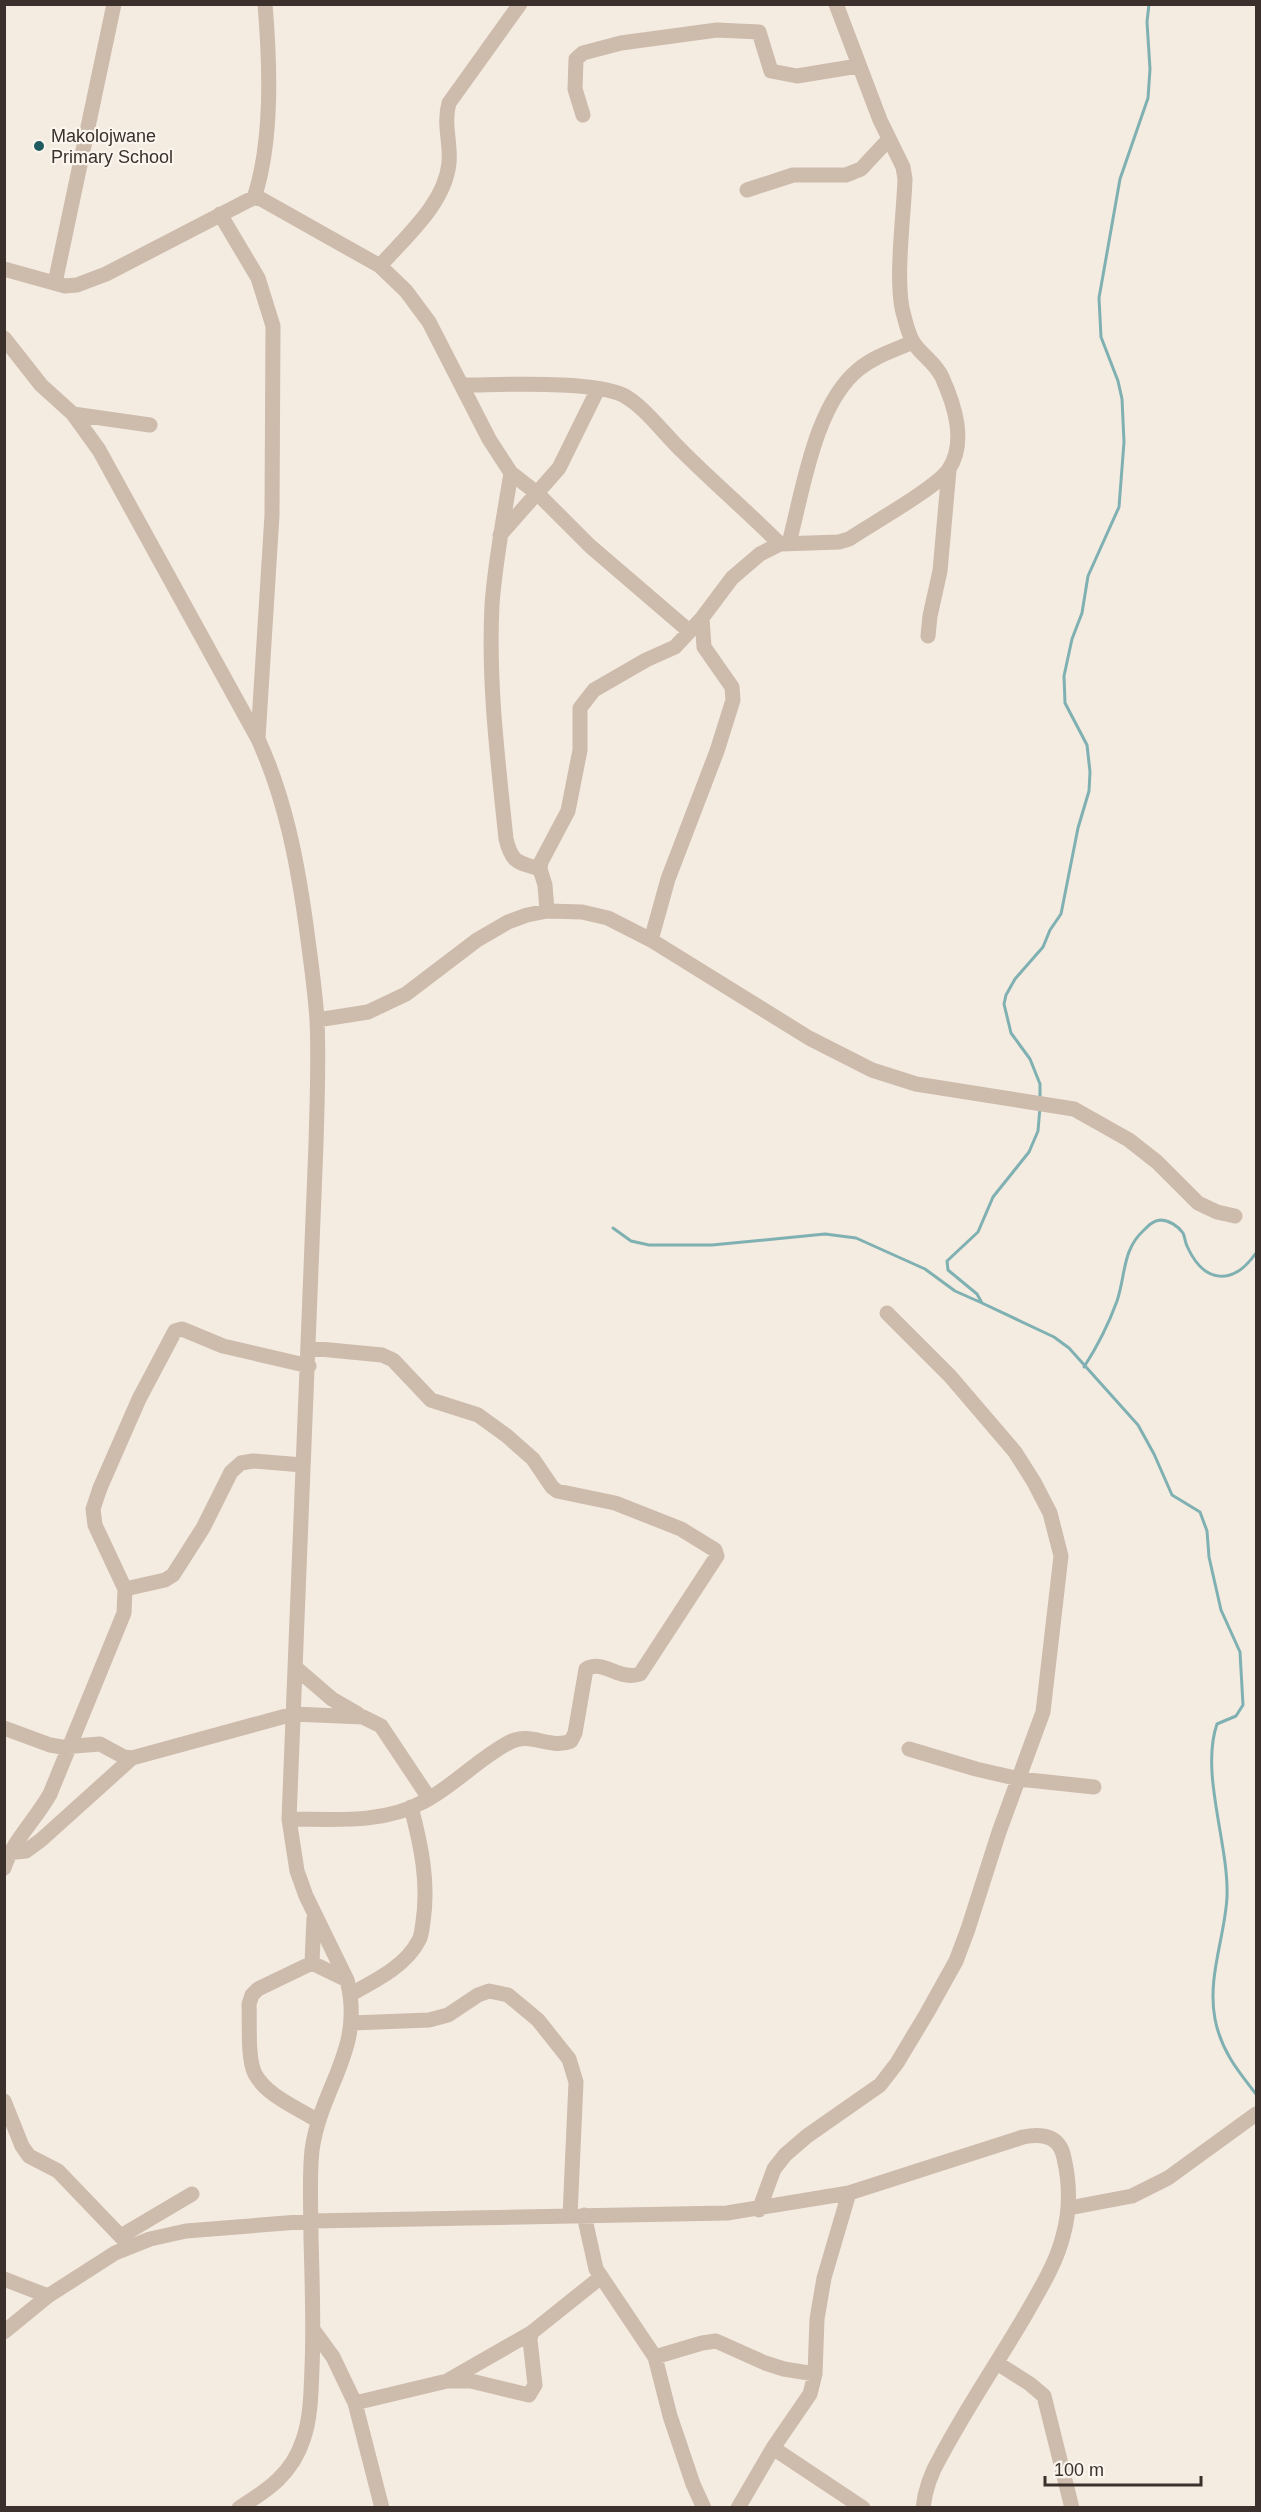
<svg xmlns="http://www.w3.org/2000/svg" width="1261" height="2512" font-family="Arial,sans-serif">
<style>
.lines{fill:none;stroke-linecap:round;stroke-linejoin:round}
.stream{stroke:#7fb0b2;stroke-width:3}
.minor{stroke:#cdbbac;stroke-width:15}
.poi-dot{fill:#1f5a5e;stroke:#fbf5ee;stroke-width:2}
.labels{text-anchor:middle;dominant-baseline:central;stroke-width:4.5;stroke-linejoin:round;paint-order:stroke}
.poi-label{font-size:18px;fill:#3b302b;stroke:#fbf5ee;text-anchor:start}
</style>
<rect width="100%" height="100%" fill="#f4ebe1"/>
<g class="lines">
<!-- stream -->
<path class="stream" d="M1040,1098v-14l-10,-25 -19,-26 -7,-29 2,-9 9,-16 28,-32 7,-17 11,-16 17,-86 11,-37 1,-19 -3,-27 -22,-42 -1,-27 8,-37 10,-26 6,-37 31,-69 5,-65 -2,-43 -4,-18 -17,-44 -2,-39 21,-119 28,-81 2,-29 -3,-47 2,-18
M1040,1107l-2,24 -9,21 -36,45 -15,35 -31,29 1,9 29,24 5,9 72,34 15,11 69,77 16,29 18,41 28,17 7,19 2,26 12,53 19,42 3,53 -7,11 -19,8c-17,49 12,120 10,173 -2,40 -20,80 -12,122 6,31 22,51 41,75
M613,1228l18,13 18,4h63l113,-11 31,4 69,31 30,22 27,12
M1084,1367c13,-20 25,-44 33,-66 9,-27 5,-51 27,-71 5,-5 9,-9 16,-10 9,0 18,6 23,13 2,4 2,9 4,13 17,38 46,40 69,7"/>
<!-- minor -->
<path class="minor" d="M583,115l-8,-26 1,-30 7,-6 38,-10 96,-13 42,2 12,39 26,5 61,-10
M747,190l46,-15h53l15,-6 28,-30
M254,198c19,-57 16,-134 11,-194
M220,214l38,64 15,48 -1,189 -14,223
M380,266c25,-29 65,-62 69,-103 2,-20 -6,-39 0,-60l71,-99
M4,269l61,17 12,-1 29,-11 141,-73 7,-3 7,1 119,67 26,25 23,31 60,117 22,34 27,21 52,52 99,85
M55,283l59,-279
M4,338l37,47 32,29 26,36 159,289c27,59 39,121 48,186 4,31 9,63 11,95 2,41 0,83 -1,124l-27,675 8,52 9,25 41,84c18,69 -26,106 -35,170 -3,29 -1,58 -1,87 1,44 3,87 1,131 -1,23 -1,50 -9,72 -11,34 -35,50 -64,68
M463,385c37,0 129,-5 160,10 21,11 42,40 60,57 31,31 65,60 97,92
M73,414l77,11
M511,473c-7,44 -16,88 -19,132 -4,78 6,156 14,234 6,24 11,23 34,30
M500,535l59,-67 39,-79
M789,543c14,-53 26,-139 70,-174 16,-13 36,-19 54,-27
M928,636l2,-20 10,-45 9,-101
M547,911l-2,-26 -5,-16 1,-7 27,-51 12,-61v-42l14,-18 52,-30 29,-13 27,-29 30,-40 28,-24 20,-10 59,-2 10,-3c22,-15 89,-52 100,-70 18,-28 5,-65 -7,-92 -7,-15 -21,-22 -29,-35 -4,-7 -7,-18 -9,-26 -10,-31 0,-102 1,-137l-2,-12 -23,-47 -44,-116
M651,940l17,-61 49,-128 16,-51 -1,-13 -28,-40 -2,-29
M317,1020l51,-8 38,-18 71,-54 31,-18 19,-7 20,-4 35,1 26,6 43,22 158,98 63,32 44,14 158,25 55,31 28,22 41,41 19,9 18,4
M125,1589l40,-9 8,-5 30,-47 28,-56 10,-9 12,-2 50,4
M296,1668l36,31 26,15
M4,1728l46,17 12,2 38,-3 24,13 8,1 161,-44 70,3 18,9 48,72
M909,1749l67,20 43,10 75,8
M289,1819c45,0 94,5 134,-17 31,-16 56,-44 87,-60 21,-11 40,8 61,-1l4,-8 11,-64c18,-10 33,12 54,5l77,-118 -2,-6 -34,-21 -66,-26 -58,-12 -5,-4 -19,-28 -26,-23 -29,-21 -47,-15 -38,-40 -11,-5 -73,-7
M5,1853l21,-2 15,-11 91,-82
M4,1868c8,-26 32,-49 46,-74l74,-181 1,-24 -30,-64 -2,-16 7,-21 39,-89 36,-68 7,-2 41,17 86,20
M314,1918l-2,45 -54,26 -6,6 -3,9c1,18 -2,54 6,70 12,22 43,34 63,47
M312,1963l35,17
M351,1994c24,-13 55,-28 68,-54 3,-5 3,-13 4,-18 6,-40 -2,-77 -12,-115
M352,2023l77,-3 19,-5 30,-20 11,-4 19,4 30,25 31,39 7,23 -6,134
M4,2101l18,45 7,10 29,15 71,74
M1069,2208l63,-12 36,-18 88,-64
M759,2210l15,-41 11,-14 22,-19 73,-51 17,-22 30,-50 29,-52 12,-32 31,-97 44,-120 18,-156 -11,-43 -16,-31 -19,-30 -65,-76 -63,-63
M584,2215l12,54 59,88 15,59 23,68 11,24
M121,2236l71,-42
M4,2279l44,17
M314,2331l19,26 22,46 27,105
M4,2332l44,-36 67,-43 35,-14 36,-8 125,-10 416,-8 122,-20 174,-56c20,-4 37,-1 41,21 6,26 6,53 -1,78 -7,28 -23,53 -37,78 -28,48 -59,93 -85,142 -9,15 -16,34 -18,52
M655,2357l47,-14 14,-2 49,22 19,6 31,5
M997,2363l33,21 14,12 28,112
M447,2381l84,-48
M355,2403l92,-22h24l58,14 6,-10 -5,-45 1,-7 70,-56
M773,2448l90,60
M738,2508l35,-60 37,-54 5,-20 2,-55 7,-41 25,-85"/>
</g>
<!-- markers -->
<circle class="poi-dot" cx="39" cy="146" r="6"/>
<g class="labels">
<!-- poi labels -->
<g class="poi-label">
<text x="51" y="136">Makolojwane<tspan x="51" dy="21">Primary School</tspan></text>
</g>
</g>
<!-- border -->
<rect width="1261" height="2512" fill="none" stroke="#3b302b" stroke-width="12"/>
<!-- scale -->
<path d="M1045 2476v9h156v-9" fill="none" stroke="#3b302b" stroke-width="3"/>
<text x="1054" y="2476" font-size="18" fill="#3b302b" stroke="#fbf5ee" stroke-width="4.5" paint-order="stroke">100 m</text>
</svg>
